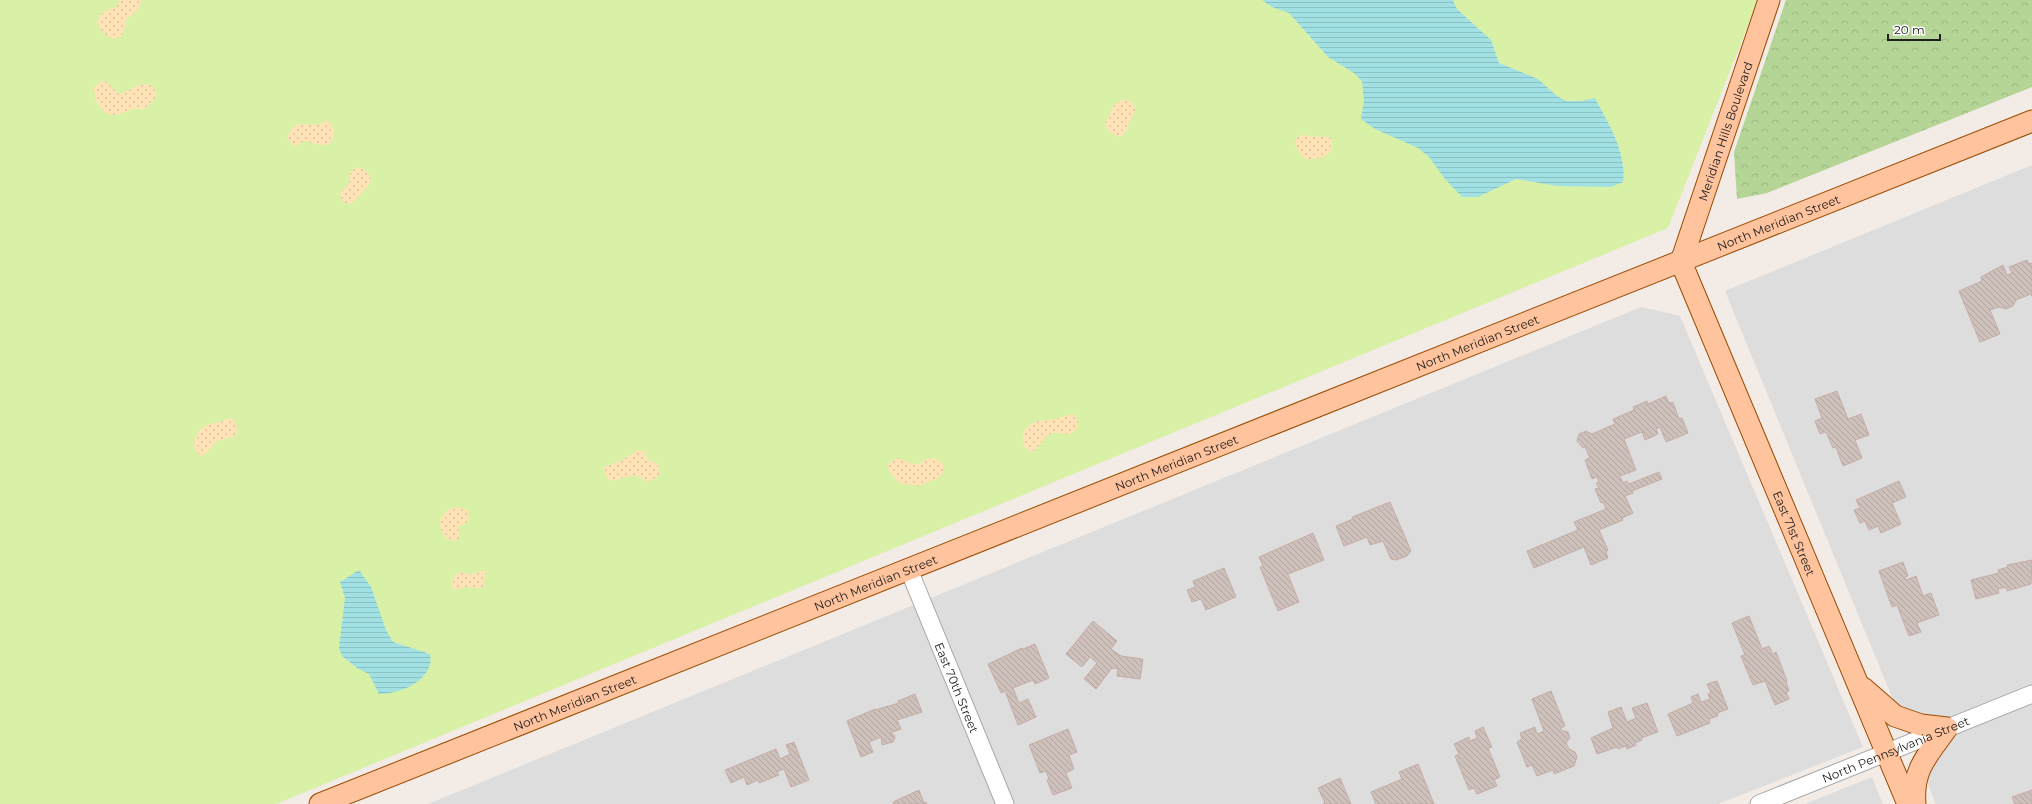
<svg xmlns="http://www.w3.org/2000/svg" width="2032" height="804" font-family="Montserrat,sans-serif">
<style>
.residential{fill:#dedddd}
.grass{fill:#d9f0a7}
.forest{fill:url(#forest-crowns)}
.sand{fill:url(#sand-dots)}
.water{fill:url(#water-rules)}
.building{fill:url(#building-back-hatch);stroke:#c5aea6}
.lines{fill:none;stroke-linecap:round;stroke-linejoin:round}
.minor-casing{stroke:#a7a7a7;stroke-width:19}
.major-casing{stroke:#9c4b00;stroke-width:23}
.minor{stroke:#fff;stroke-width:17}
.major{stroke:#ffc39d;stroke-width:21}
.labels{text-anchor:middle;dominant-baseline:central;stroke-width:3.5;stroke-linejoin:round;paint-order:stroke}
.street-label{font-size:12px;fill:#202020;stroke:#fff}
</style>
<defs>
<pattern id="forest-crowns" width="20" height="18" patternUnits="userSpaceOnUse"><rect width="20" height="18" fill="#b4d596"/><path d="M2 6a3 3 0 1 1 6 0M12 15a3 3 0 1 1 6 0" fill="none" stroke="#9ab781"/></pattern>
<pattern id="sand-dots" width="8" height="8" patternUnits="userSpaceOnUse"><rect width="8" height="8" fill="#ffe3b6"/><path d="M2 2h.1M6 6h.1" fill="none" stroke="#dac29c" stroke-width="1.8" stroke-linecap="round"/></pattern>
<pattern id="water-rules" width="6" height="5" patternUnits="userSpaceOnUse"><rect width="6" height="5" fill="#a2e1e3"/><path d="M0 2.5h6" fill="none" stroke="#8bc1c2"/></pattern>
<pattern id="building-back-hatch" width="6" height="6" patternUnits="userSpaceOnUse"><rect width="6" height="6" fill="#cec0bb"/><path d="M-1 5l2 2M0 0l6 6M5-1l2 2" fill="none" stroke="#b1a5a0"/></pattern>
</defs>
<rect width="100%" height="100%" fill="#f2ebe6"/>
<!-- residential -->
<path class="residential" d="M2032,165v639h-96l-211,-513z
M1641,307l39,9 183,431 -145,57h-1290z
M1872,777l11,27h-78z"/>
<!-- grass -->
<path class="grass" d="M0,0h1758l-90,228 -1392,576h-276z"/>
<!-- forest -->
<path class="forest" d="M1786,0h246v87l-265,106 -30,6 -3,-47z"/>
<!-- sand -->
<path class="sand" d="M120,0h21c-1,12 -7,13 -16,20 2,43 -55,-1 -9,-13z
M102,81l5,1 12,12c13,-2 28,-20 37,-2l-1,7 -11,10c-4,0 -9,-1 -12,0 -5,1 -10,5 -15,6 -16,1 -23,-14 -23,-28z
M1124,99l9,4 2,7 -10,23 -6,4 -11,-6 -3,-7 10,-20z
M326,121l5,2c4,8 4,23 -9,22 -6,0 -10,-4 -16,-4l-13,5 -6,-9 5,-8 6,-5 21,1z
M1303,135c9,3 19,0 28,3 6,18 -12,22 -25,21l-5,-4 -7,-13 2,-4z
M355,168c8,-1 13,4 16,11l-1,3c-1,3 -16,21 -19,22 -3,0 -6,-2 -9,-3l-2,-9 10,-9v-11z
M1073,414l5,6v8l-8,6c-5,1 -11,-2 -16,-1 -10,1 -13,15 -23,19 -4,-3 -8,-6 -8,-12 0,-20 18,-19 32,-21 7,-2 12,-4 18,-5z
M227,419h6l4,8 -1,9 -20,5 -8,11 -8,4c-10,-9 -6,-23 5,-30 7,-4 15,-2 22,-7z
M638,450l6,1 4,9 10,4 1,11 -9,7 -16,-7 -22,6c-7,-3 -7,-7 -8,-14l17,-6z
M897,458l20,7 9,-6 9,-1 8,6v9l-6,6 -19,7 -19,-3 -10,-13 -1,-6z
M459,507l8,3 2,8 -3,5 -8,4 2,10 -1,2c-13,7 -19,-8 -19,-19l7,-10z
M484,570l2,4 -3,13c-6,3 -10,0 -16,0 -6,0 -9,4 -15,1v-8c6,-8 9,-10 18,-5z"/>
<!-- water -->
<path class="water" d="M1262,0h191l4,9 34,31 8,23 39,16 19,17 9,5h15l14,-3c13,25 32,54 28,84l-12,5 -54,-1 -41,-7 -38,18h-16l-17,-18 -16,-22 -11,-9 -43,-19 -14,-10 3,-18 -2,-20 -8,-8 -26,-16 -39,-44 -17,-6z
M359,570l12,17 15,43 7,12 37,12c5,26 -30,40 -51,40l-10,-20 -12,-6 -15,-12 -3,-8 6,-50 -5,-16z"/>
<!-- building -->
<path class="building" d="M2027,260l2,4 3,-1v33l-1,-2 -15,6 -3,6 -7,3 -7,-2 -9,3 10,24 -20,8 -21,-51 23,-10 -1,-4 22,-12 4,10 5,-2 -3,-6z
M1837,391l11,28 13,-5 8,21 -14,5 7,18 -19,8 -7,-19 -3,1 -7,-16 -6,2 -5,-13 7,-3 -7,-19z
M1666,396l3,7 4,-1 6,17 3,-1 6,15 -22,9 -6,-15 -4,2 2,5 -13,6 -3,-8 -18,7 12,31 -16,6 3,7 4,-2 2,3 30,-12 3,7 -30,12 1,2 -8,3 8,17 -11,5 1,2 -24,10 9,20 -2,2 2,6 -17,7 -7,-18 -50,21 -7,-17 51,-21 -4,-8 32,-13 -3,-7 -2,1 -6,-14 4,-1 -3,-5 3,-1 -2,-5 -5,2 -7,-19 5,-2 -5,-11 -2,1 -6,-7 2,-7 7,-3 6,3 23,-10 -2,-5 21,-9 -1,-3 14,-6 1,3z
M1899,481l7,16 -14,6 9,21 -20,9 -3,-7 -9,4 -4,-9 -5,2 -6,-13 6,-2 -4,-8z
M1390,502l21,49 -4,5 -11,4 -5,-1 -8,-18 -13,4 -3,-8 -23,9 -8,-20 17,-7 -1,-2z
M1313,533l11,27 -36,14 11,28 -21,9 -18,-44 3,-1 -4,-9z
M2032,560l-1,24 -24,7 -1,-4 -8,2 1,4 -23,6 -5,-19 28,-7 -1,-3 10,-3 -1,-2z
M1903,562l5,14 -3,1 1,3 10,-4 7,20 8,-3 8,22 -22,8 4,9 -12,4 -12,-31 -5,2 -13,-36z
M1224,568l12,29 -30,13 -5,-11 -9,3 -5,-12 8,-3 -2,-6z
M1749,616l13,33 7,-3 4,8 3,-2 11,29h-1l3,10 -3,1 3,7 -14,6 -10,-24 -12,4 -12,-29 4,-1 -13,-32z
M1093,621l24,20 -6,8 10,7 22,3 -3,20 -23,-3 1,-7 -6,-1 -16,21 -12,-10 13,-16 -7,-6 -8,10 -16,-13z
M1035,644l14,34 -14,6 -2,-4 -20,8 6,15 9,-4 8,18 -18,8 -13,-34 -4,2 -13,-29 34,-16 1,1z
M1717,681l11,28 -11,4 1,3 -9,3 1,4 -33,13 -9,-22 25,-11 -2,-6 7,-3 3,8 9,-3 -2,-5 3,-1 -4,-9z
M1551,691l14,35 -4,2v2l7,2 2,6 -4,5 3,6 6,3 2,5 -3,9 -20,8 -1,-4 -16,6 -5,-11 -5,2 -10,-25 5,-3 -2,-6 15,-6 2,7 7,-3 -12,-32z
M915,694l7,18 -25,8 4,9 -11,4 4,2 1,3 -2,4 -11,3 -1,-8 -12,5 4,10 -12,5 -14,-36 28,-12v1l24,-7 -1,-2z
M1647,703l11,29 -17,6 1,2 -7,3 1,2 -9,4 -1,-3 -8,3 -1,-2 -20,7 -6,-16 22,-10 -5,-16 13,-5 6,15 9,-4 -4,-10z
M1483,727l9,20 -4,1 12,29 -6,3 3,6 -20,8 -3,-6 -5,2 -14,-34 4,-2 -5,-10 15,-7 1,4 7,-3 -2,-7z
M1068,729l9,23 -8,3 5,14 -8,4 6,15 -19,7 -6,-15 2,-1 -3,-8 -6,2 -11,-28z
M794,742l15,38 -18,7 -7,-18 -7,3 2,3 -20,8 -1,-3 -11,5 -3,-8 -13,6 -6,-13 51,-21 4,10 10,-5 -4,-9z
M1418,764l16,40h-58l-5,-12 31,-13 -3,-7z
M1340,778l11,26h-28l2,-1 -7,-15z
M919,790l5,13 2,-1 1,2h-33l-1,-2z
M2032,790v14h-17l-3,-7z"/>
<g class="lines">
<!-- minor casing -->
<g class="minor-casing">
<g id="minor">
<path id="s1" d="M909,570l96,234"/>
<path id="s2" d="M1759,804l273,-110"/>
</g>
</g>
<!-- major casing -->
<g class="major-casing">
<g id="major">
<path id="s3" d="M1681,262l227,542"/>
<path id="s4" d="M1681,262l88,-262"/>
<path d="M1863,688l32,28 26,9 26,3c-19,27 -35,41 -32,76"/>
<path id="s5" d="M320,804l1712,-683"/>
</g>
</g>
<!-- minor -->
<use href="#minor" class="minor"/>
<!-- major -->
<use href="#major" class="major"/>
</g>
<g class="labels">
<!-- street labels -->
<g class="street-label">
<text stroke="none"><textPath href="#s4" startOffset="138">Meridian Hills Boulevard</textPath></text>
<text stroke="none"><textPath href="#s5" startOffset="1570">North Meridian Street</textPath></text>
<text stroke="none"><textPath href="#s5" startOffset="1246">North Meridian Street</textPath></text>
<text stroke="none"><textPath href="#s5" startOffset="922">North Meridian Street</textPath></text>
<text stroke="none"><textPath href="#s3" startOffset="294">East 71st Street</textPath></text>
<text stroke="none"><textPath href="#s5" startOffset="598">North Meridian Street</textPath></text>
<text stroke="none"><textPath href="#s1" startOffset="127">East 70th Street</textPath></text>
<text stroke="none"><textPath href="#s5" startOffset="274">North Meridian Street</textPath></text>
<text stroke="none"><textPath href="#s2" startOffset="147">North Pennsylvania Street</textPath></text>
</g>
</g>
<!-- scale -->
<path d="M1888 34v6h52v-6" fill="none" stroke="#202020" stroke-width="2"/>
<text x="1894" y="34" font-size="12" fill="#202020" stroke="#ffffff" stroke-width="3" paint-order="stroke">20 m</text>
</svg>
